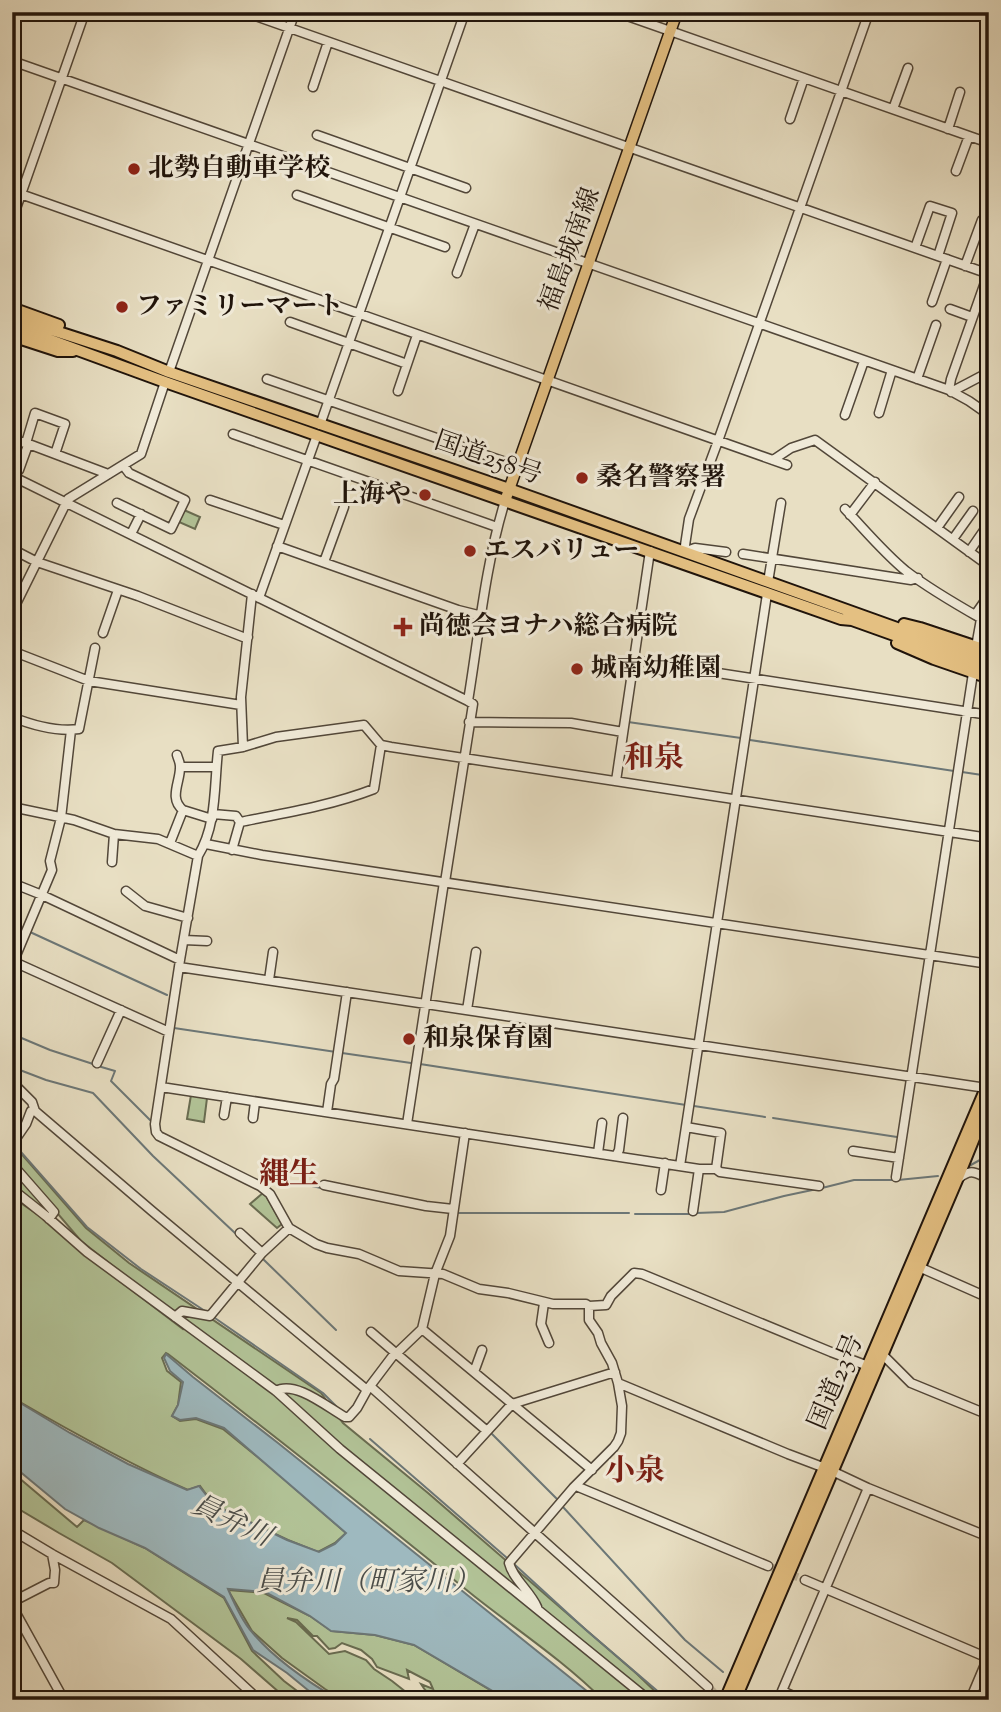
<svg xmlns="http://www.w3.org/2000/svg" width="1001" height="1712" font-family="'Sorts Mill Goudy','Noto Serif JP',serif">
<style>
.green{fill:#b2c397;stroke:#696c51;stroke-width:2}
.water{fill:#9eb9bf;stroke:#6c7777;stroke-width:2}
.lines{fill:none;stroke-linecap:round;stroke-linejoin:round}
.stream{stroke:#6c7777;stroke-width:2}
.minor-tunnel{stroke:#c0b69e;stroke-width:8;stroke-dasharray:8 4;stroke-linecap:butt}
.minor-casing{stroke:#524739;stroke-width:11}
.major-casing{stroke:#20140b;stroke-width:13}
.highway-casing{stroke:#20140b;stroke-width:14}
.minor{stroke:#f0ead8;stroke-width:8}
.major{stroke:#e4c082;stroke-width:10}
.highway{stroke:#e4c082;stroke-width:10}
.poi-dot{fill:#8f2418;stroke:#f0ead8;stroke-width:2.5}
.labels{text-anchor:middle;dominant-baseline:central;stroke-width:6;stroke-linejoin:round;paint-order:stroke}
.poi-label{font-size:26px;font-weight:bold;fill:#20140b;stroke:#f0ead8;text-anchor:start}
.street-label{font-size:26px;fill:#20140b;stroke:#f0ead8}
.water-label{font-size:28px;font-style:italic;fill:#4c4e4a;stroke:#f0ead8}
.quarter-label{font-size:30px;font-weight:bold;fill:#7a1f14;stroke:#f0ead8}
</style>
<rect width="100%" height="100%" fill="#e8dfc3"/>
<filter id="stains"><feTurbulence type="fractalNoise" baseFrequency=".00286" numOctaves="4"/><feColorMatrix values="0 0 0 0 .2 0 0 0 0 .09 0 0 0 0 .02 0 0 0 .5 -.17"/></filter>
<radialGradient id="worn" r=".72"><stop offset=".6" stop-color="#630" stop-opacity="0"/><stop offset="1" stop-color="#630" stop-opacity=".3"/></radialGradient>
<!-- green -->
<path class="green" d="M184,510l16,7 -5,12 -16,-7z
M191,1095l16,3 -3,24 -17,-3z
M12,1143l74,85 43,35 192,130 22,30 85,70 209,181 27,26h-61c-39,-39 -86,-70 -129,-104 -101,-82 -203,-163 -306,-242l-2,-1 -4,5 5,13 14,11 -3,23 -6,11 8,5 16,-2 27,10 47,38 76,66 -11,10 -17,9 -30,-12 -74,-35 -14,-19 -12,4c-61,-27 -118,-59 -175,-92l-1,-201 32,22 48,41 91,69 4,-5 -106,-83 -69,-81z
M12,1167l40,45 -3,4 -37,-30z
M264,1192l18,32 -5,4 -27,-24z
M12,1472l65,55 7,-7 61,28 79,50 28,53 32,30 25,19h-21l-47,-41 -129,-96 -53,-30 -47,-28z
M228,1590l36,3 46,23 22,15 43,4 39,10 93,55h-42l-14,-8 -4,2 6,6c-16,0 -23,-1 -32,-16l12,5 -3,-7 -23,-12 2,9 -32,-12 -5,-8 -11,-9 -19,-7 -7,5 -6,1 -12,-13h-4l-16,-16 -10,-2 9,4 33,32 16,-3 21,9 8,9 18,12 24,19h-73l-18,-11 -43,-31 -30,-27z"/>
<!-- water -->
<path class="water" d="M166,1354l27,23 85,66 320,257h-90l-94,-55 -39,-10 -44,-4 -21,-15 -45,-24 -37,-3c6,14 14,32 24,43 23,28 56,50 87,68h-19l-33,-27 -34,-23 -29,-53 -79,-49 -46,-20 -34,-19 -53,-44v-67l58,35 58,31 59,26 12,-4 15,19 73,35 32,12 16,-8 11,-11 -122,-105 -28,-10 -16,2 -8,-4 6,-11 5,-23 -13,-11 -6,-13z"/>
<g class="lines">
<!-- stream -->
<path class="stream" d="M628,722l113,16
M750,740l204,31
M962,772l20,3
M12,924l12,6
M30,932l137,63
M174,1028l162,24
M12,1034l38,16 43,14
M342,1053l69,10
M420,1064l266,41
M98,1066l17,5 -4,10 39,39
M12,1067l34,13 47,13 60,63 83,78
M694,1106l71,11
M773,1118l124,19
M13,1143l74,84 54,42 64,42
M969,1166l20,-11
M298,1183l23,5
M822,1188l32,-8h44l40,-4
M458,1213h171
M696,1213l28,-1 60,-16 33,-7
M635,1214h55
M263,1259l73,71
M212,1316l111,77 17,17
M491,1433l67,67
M370,1439l137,119
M563,1507l122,133 38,32
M514,1564l72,66 82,70
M754,1699l1,1"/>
<!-- minor-tunnel -->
<path class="minor-tunnel" d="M768,1566l37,14
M708,1687l14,13"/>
<!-- minor casing -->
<g class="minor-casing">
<path id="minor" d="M244,12l745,262
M616,12l373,131
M988,12h1
M12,61l937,329 20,11 20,14
M313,87l15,-45
M893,109l15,-41
M790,119l14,-41
M948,129l12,-37
M317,135l149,53
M956,171l13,-35
M12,191l775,274
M297,195l148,52
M12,220l73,-208
M915,248l15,-42 22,7 -14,43
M965,266l17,-46
M457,273l18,-49
M932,302l15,-43
M950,309l22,8
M290,322l117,42
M169,372l126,-360
M267,379l250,87
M917,379l19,-54
M949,390l2,-11 38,-108
M398,391l19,-56
M951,392l38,-20
M879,413l13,-43
M845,415l19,-54
M320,425l145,-413
M233,434l264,93
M12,440l14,3 82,31
M26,443l9,-30 30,11 -10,30
M773,460l18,-12 24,-8 174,126
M12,476l456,225
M13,477l6,-7 9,-25
M210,500l74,25
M117,503l54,26 14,-29 -56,-27 -6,-8
M845,509c20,21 39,44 61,62 26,20 55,36 83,52
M850,515l25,-33
M937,528l22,-31
M131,534l10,-20
M953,539l20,-28
M277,546l181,64 24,6
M12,549l25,13 101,34 105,41h5
M684,552l5,-33 29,-78 151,-429
M684,552l11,-4 31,4
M969,552l20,-29
M743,554l168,26 7,-2
M324,562l20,-55
M768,582l13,-79
M259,598l58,-163
M12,612l56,-113 73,-45 24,-72
M975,615l14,-20
M103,633l15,-43
M976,647l5,-28
M12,651l77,30 152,24
M634,660l355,55
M12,717c20,8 45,15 67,12l16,-81
M469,722l102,1 52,9
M243,747l-2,-50 11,-103
M180,767h36
M986,773l3,-21
M616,781l34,-230
M12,807l62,13 40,14 44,5 40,17
M183,810l29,9
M213,814l23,2 4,6 -8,28
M240,822c45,-9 90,-16 134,-33l7,-44
M170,843l13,-33c-15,-12 -2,-29 -3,-44 0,-4 -2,-7 -3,-11
M206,844l56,11 727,109
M112,862l2,-28
M445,882l28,-178 -5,-3c11,-67 17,-135 37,-200
M12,883l30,12 138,65
M126,891l19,15 43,12
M184,940l23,1
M12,961l157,71
M12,965l40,-95 -2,-9 11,-43 10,-88
M179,967l807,121
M269,980l4,-28
M467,1010l9,-58
M97,1063l24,-53
M12,1082l20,20 3,9 117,100 215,179
M161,1087l538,82h17l4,3 99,14
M327,1112l4,-28 3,-5 13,-87
M224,1115l3,-18
M253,1118l2,-16
M407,1124l37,-242
M686,1127l35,6 -5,36
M12,1137l3,3 11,-16 5,-13h4
M853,1151l46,7
M598,1153l4,-30
M616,1156l3,-6 4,-32
M12,1164l42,48 -5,7
M680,1166l87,-572
M896,1177l77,-504
M959,1178c13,-10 16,-5 30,1
M324,1185l102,21 27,3
M12,1189l34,27 41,36 189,139 64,58 309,251
M661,1190l4,-27
M693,1211l6,-42
M240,1233l22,20
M919,1267l70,31
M544,1303l-3,21 8,19
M589,1306l-3,-2h-33l-45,-11 -29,-4 -36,-15 -44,-3 -40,-17 -32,-6 -11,-4 -27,-16 -19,-34 -10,-8 -101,-50 -3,-4 -1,-8 25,-164 18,-104c19,-31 16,-70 20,-105l25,-4 33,-10 88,-12 17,20 10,2 598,91
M175,1317l7,-6 28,5 52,-63 27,-25
M422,1329l170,141
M371,1332l116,99
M882,1354l29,29 78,32
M474,1372l8,-22
M618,1383l170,71 37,14
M371,1387l337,300
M276,1391c19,-11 51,16 69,26h4l8,-9 10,-18 28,-37 4,-2 23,-22 13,-55 15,-38 15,-103
M457,1464l55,-60 103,-32
M832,1471l36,17 121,49
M576,1486l192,80
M12,1530l40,24 119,65 88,81
M805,1580l183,78
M12,1602l37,-19h5l1,-13 -3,-16
M12,1606l52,94
M537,1607c-7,-16 -24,-28 -28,-44l64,-75 41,-41 4,-6 3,-8 1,-27 -4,-23 -6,-20 -11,-20 -3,-10 -9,-13v-14l17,-1 5,-9 23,-23 8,1 189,78 37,14
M803,1700l-21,-9 86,-203
M970,1700l19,-45"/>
</g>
<!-- major casing -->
<g class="major-casing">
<path id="major" d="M505,501l172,-489"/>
</g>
<!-- highway casing -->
<g class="highway-casing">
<path id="highway" d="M12,308l47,17
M12,317l105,34 52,21 340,117 480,172
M12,326l153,56 676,237 11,1 137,49
M12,336l46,15h15
M904,624l16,4 69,23
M897,643l37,16 55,19
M725,1700l264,-619
M735,1700l222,-520 32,-79"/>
</g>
<!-- minor -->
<use href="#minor" class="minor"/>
<!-- major -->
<use href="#major" class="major"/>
<!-- highway -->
<use href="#highway" class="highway"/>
</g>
<!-- markers -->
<g class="poi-dot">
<circle cx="134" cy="169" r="7"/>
<circle cx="122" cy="307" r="7"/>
<circle cx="582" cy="478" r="7"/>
<circle cx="425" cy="495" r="7"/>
<circle cx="470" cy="551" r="7"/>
<path d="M399.5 616.5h7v7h7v7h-7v7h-7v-7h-7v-7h7z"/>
<circle cx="577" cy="669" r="7"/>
<circle cx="409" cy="1039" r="7"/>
</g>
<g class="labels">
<!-- poi labels -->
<g class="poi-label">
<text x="148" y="169">北勢自動車学校</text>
<text x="136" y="307">ファミリーマート</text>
<text x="596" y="478">桑名警察署</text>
<text x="411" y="495" text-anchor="end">上海や</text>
<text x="484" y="551">エスバリュー</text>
<text x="419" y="627">尚徳会ヨナハ総合病院</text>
<text x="591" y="669">城南幼稚園</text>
<text x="423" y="1039">和泉保育園</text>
</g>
<!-- street labels -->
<g class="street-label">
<text transform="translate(571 250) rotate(-70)">福島城南線</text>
<text transform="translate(488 459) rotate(19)">国道258号</text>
<text transform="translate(837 1382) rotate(-67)">国道23号</text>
</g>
<!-- water labels -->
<g class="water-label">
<text transform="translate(231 1522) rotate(25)">員弁川</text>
<text x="368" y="1583">員弁川（町家川）</text>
</g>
<!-- quarter labels -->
<g class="quarter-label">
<text x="654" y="759">和泉</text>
<text x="289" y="1175">縄生</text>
<text x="635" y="1472">小泉</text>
</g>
</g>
<!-- margin -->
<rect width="1001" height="1712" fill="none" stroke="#e8dfc3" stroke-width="42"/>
<rect x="14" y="14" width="973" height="1684" fill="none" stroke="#20140b" stroke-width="3.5"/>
<rect x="21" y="21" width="959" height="1670" fill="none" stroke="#20140b" stroke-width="2"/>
<rect width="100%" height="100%" filter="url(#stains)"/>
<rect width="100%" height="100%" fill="url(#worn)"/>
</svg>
